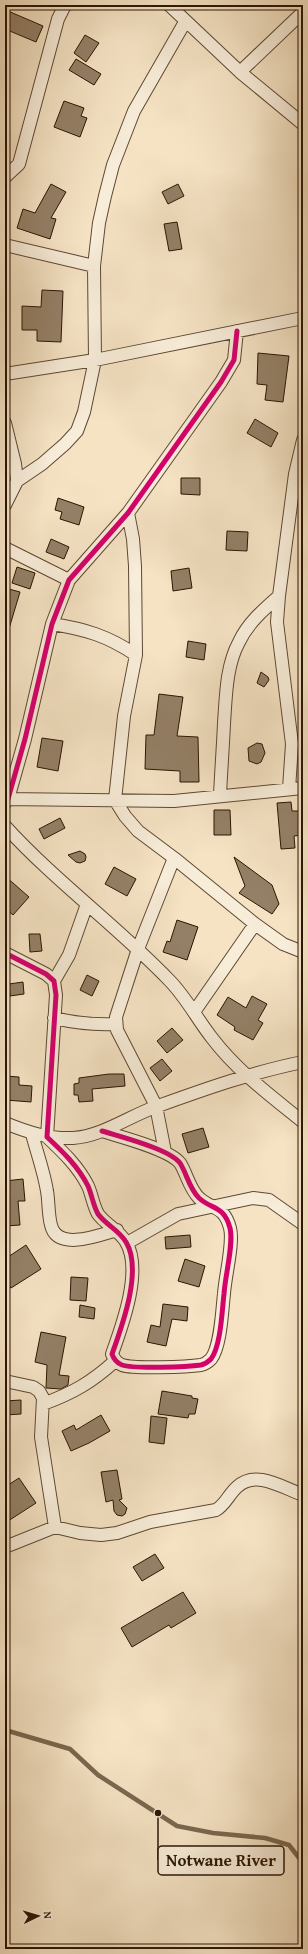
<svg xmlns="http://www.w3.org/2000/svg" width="308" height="1954" font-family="'Gentium Book Plus',serif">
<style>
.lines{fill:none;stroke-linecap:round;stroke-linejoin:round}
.stream{stroke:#7a674f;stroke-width:4.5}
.building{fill:#948067;stroke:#2a1503}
.street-casing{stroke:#5d4833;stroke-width:14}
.street{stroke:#f8edd9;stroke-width:12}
.cycleway-casing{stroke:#f8edd9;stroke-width:8}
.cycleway{stroke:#d6006c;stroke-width:5}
.leader{fill:none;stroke:#2a1503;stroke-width:1.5}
.callout-dot{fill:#2a1503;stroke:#f8edd9;stroke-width:1.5}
.callout{fill:#f8edd9;stroke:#2a1503;stroke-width:1.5}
.callout-label{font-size:17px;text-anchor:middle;font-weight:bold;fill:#2a1503}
</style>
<rect width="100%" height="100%" fill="#f5e3c4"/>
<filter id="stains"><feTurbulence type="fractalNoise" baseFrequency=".005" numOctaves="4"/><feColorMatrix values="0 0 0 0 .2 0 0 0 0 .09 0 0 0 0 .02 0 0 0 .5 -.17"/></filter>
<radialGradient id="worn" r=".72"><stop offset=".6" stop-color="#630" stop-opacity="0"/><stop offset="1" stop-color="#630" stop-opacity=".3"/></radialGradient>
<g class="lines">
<!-- stream -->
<path class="stream" d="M5,1730l65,19 28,26 79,51 36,7 52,5 24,7 14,18"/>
</g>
<!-- building -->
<path class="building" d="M8,11l35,15 -7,16 -31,-13v-11z
M85,35l14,8 -13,19 -12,-9z
M76,59l25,15 -7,11 -25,-15z
M64,101l20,7 -3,8 6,2 -7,19 -26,-10z
M51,184l15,8 -15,26 5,1 -6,20 -33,-11 6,-19 12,4z
M178,184l6,12 -16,8 -6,-12z
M177,222l5,27 -13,2 -5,-27z
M42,290l21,1 -2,51 -24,-1v-11h-15v-24l19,1z
M258,353l31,3 -6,46 -18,-2 2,-15 -10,-1z
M255,419l23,14 -7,14 -24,-14z
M181,478h19v17l-19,-1z
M58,498l26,9 -5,18 -19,-6 2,-7 -7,-2z
M227,531l21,1 -1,19 -21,-1z
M51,539l18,8 -5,12 -18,-7z
M17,567l18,6 -5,16 -18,-6z
M189,568l3,20 -19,3 -2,-20z
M5,588l15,4 -12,40 -3,-1z
M188,641l18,3 -2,16 -18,-3z
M261,672l7,5 1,3 -5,7 -7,-4z
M159,694l24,3 -6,39 21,1 1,45h-19v-11l-35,-2 1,-34h8z
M42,738l21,3 -5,30 -21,-4z
M257,743l5,1 3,9 -4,9 -4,2 -8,-3 -1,-13z
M291,802l1,9h8l3,24 -9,1 1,12 -14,1 -4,-46z
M214,810h16l1,25h-17z
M60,818l5,10 -21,11 -5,-10z
M80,851l5,3 1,3 -1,4 -5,2 -4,-1 -8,-7z
M234,857l38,28 7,19 -7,10 -33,-21 6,-7z
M114,867l22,12 -9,17 -22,-12z
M5,876l24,21 -16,18 -8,-7z
M177,920l21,7 -11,33 -24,-8 4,-11 3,1z
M29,934h11l2,17 -12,1z
M87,975l12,6 -7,15 -12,-6z
M23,982l1,12 -14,2 -1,-12z
M252,996l15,8 -9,16 5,3 -10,17 -19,-10 1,-3 -18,-12 11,-18 18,11z
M172,1028l11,12 -16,13 -10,-12z
M162,1059l10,12 -12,10 -10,-13z
M109,1074h15l1,12 -33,3 1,12 -14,1 -1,-7h-4v-11l5,-1v-5z
M5,1076l14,1v8l13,1 -1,16 -26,-2z
M203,1128l6,19 -21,6 -6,-19z
M23,1179l2,22h-7l2,24 -14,1 -1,-45z
M190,1235l1,12 -25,2 -1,-12z
M26,1245l15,24 -30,19 -6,-10v-19z
M185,1259l20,7 -6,21 -21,-6z
M71,1277l17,1 -2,23 -16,-1z
M163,1304l25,3 -1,14 -15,-2 -6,27 -19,-4 4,-17 9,2z
M80,1305l15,3 -1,11 -15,-2z
M41,1332l25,5 -7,38 10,1 -1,9 -7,4 -15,-1 1,-23 -12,-3z
M162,1391l30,5v2l6,1 -3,15h-6l-1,4 -30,-4z
M21,1400v14l-16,1v-14z
M101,1415l9,16 -21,12 -18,8 -9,-20 12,-6 2,5z
M151,1416l16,2 -3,26 -15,-2z
M117,1470l5,29 -3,1 8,8 -2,6 -3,2 -5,-1 -3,-4 -1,-11 -7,2 -5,-30z
M19,1478l17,25 -31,20v-36z
M155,1554l9,14 -22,13 -9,-14z
M183,1592l13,21 -25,15 -2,-3 -37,22 -11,-19z"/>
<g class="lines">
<!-- street casing -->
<g class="street-casing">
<path id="street" d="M169,5l71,67 63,52
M240,72l63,-60
M5,177l14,-13 39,-145 7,-14
M5,245l89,21
M5,374l90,-14 208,-42
M5,423l10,41 2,17
M5,505l12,-24 25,-17 23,-20 12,-13 7,-19 11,-52 -1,-94 5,-43 6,-27 8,-31 21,-54 51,-89
M128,513l5,26 2,27 1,89 -12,61 -9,84 10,16 13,15 36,27 81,66 28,20 20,8
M5,548l64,32
M52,624c33,5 56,12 84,31
M289,789l3,-45 -15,-122 2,-26 16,-122 8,-34
M220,796c1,-24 3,-49 4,-73 2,-27 2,-57 15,-81 9,-19 24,-32 40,-46
M5,799l169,2 129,-13
M5,803l3,-4 17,-60 27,-115 17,-44 59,-67 93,-131 13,-22 3,-29
M5,826c51,56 112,100 164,154 17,17 28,39 43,58 25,33 59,58 91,84
M5,953l41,21 8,7 2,14 -9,142c15,14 31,29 41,49 4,9 5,19 10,28 8,11 21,16 28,28 17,28 -4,84 -14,112 2,6 5,9 10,11 12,4 65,2 79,0 4,-1 7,-3 10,-6 10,-13 11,-49 13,-65 1,-18 10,-51 6,-66 -6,-23 -18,-18 -31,-30 -10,-10 -12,-24 -19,-35 -11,-14 -59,-26 -78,-32
M54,981l15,-26 18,-51
M194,1012l61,-88
M54,1018c21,5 40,7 62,6
M5,1123c22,9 43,16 68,15 30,-2 56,-22 85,-32 47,-17 95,-34 145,-44
M32,1134c5,19 12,38 15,57 2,11 1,23 4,34 6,27 49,10 66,5
M165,1152l-9,-46 -39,-76 -1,-13 22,-68 36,-91
M127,1243l51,-29 75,-16 16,2 34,24
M5,1381l28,6 6,4 4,7 -2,39 14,90
M43,1404c30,-11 49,-22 72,-43
M5,1547l50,-20 25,6 21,2 16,-2 33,-11 66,-12c9,-5 13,-16 21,-23 19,-18 46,1 66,8"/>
</g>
<!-- street -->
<use href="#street" class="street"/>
<!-- cycleway casing -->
<g class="cycleway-casing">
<path id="cycleway" d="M5,803l3,-4 17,-60 27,-115 17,-44 59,-67 93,-131 13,-22 3,-29
M5,953l41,21 8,7 2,14 -9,142c15,14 31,29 41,49 4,9 5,19 10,28 8,11 21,16 28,28 17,28 -4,84 -14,112 2,6 5,9 10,11 12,4 65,2 79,0 4,-1 7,-3 10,-6 10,-13 11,-49 13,-65 1,-18 10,-51 6,-66 -6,-23 -18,-18 -31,-30 -10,-10 -12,-24 -19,-35 -11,-14 -59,-26 -78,-32"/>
</g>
<!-- cycleway -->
<use href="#cycleway" class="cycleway"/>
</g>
<!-- callouts -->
<path class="leader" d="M158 1813L158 1860"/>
<circle class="callout-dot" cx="158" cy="1813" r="4"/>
<rect class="callout" x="158" y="1846" width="126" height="29" rx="4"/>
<g class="callout-label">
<text x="221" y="1866">Notwane River</text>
</g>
<!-- margin -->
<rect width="308" height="1954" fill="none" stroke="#f5e3c4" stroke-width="20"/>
<rect x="6" y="6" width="296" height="1942" fill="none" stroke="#2a1503" stroke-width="2"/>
<rect x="10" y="10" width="288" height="1934" fill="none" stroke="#2a1503"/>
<!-- north arrow -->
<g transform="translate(38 1916) rotate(85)" stroke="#f8edd9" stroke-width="3" paint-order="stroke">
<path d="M0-3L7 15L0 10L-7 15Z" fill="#2a1503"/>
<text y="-6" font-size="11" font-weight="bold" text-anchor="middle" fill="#2a1503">N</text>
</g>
<rect width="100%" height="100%" filter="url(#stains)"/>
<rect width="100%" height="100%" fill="url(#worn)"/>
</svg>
